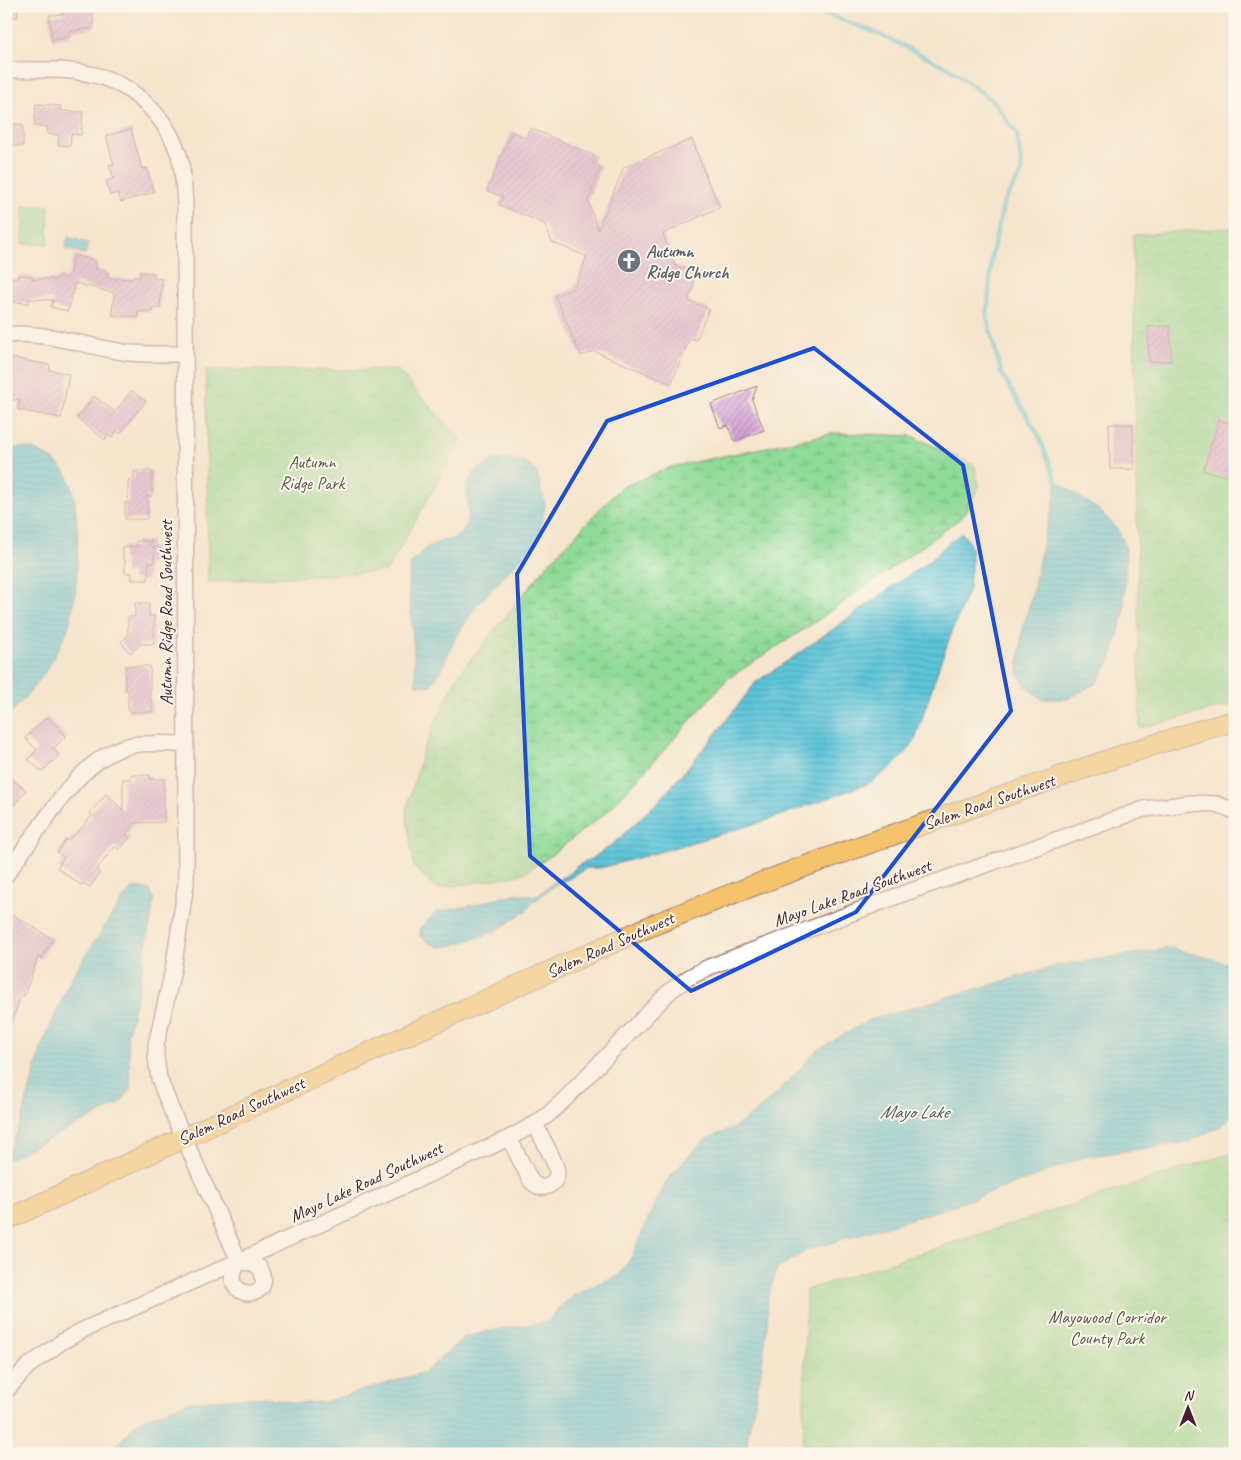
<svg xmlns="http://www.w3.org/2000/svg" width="1241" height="1460" font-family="Caveat,sans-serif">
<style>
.wetland{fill:url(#wetland-marsh);stroke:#6c7c60}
.park{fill:url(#park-crowns);stroke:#6c7c60}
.garden{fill:#8eda96;stroke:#6c7c60}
.water{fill:url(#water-rules);stroke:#547282}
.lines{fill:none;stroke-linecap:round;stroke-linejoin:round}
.stream{stroke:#5dc4d9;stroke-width:4.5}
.building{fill:url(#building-hatch)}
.minor-casing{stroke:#a0827c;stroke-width:18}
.major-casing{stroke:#a0827c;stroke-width:22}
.minor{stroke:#fff;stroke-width:15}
.major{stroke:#f3c26a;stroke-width:20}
.marked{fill:none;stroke:#1d4ed8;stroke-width:4;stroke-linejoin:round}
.labels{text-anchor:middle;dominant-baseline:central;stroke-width:4;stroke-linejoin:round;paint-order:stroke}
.worship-label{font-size:18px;font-weight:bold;fill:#5b616d;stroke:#fbf7ec;text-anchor:start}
.park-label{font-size:18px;fill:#5e574b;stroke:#fbf7ec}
.street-label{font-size:18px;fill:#4a1f2b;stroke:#fbf7ec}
.water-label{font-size:19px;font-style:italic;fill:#515968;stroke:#fbf7ec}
</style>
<defs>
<pattern id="wetland-marsh" width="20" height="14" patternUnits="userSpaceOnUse" patternTransform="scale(1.25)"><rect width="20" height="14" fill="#8eda96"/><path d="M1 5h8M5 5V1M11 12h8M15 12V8" fill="none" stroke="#7cbb81"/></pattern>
<pattern id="park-crowns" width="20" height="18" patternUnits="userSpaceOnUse" patternTransform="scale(1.25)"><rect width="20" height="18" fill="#8eda96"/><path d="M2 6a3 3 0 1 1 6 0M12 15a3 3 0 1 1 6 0" fill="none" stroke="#7cbb81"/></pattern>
<pattern id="water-rules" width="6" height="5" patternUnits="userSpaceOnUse" patternTransform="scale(1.25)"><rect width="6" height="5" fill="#5dc4d9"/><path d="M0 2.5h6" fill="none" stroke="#52a8ba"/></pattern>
<pattern id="building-hatch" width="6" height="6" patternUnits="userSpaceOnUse" patternTransform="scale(1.25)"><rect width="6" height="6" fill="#d5a4d8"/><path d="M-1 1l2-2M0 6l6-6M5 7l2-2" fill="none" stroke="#af85af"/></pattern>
</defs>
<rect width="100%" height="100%" fill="#fbf7ec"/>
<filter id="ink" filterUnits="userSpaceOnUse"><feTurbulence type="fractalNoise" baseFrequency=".02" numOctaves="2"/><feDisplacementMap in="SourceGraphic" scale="10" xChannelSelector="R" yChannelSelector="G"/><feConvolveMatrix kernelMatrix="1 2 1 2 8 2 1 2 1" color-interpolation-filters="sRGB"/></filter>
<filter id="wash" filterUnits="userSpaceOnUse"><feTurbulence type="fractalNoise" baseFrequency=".0096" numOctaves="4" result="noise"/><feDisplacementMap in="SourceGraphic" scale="20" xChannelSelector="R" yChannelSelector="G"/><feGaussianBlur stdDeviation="1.12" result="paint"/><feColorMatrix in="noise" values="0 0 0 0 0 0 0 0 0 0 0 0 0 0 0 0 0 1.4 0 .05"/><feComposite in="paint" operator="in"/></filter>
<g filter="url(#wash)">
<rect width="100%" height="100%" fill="#f5e5cd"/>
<!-- wetland -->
<path class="wetland" d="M834,433l77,3 39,17 25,13 4,20 -16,30 -36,27 -115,81 -85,55 -64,72 -55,60 -62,48 -26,16 -84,14 -22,-22 -8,-56 18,-64 34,-72 92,-113 70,-74 51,-21z"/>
<!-- park -->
<path class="park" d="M1235,227v477l-95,24 -7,-493z
M206,370h191l64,70 -74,131 -179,11z
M1235,1152v302h-432l3,-164z"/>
<!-- garden -->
<path class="garden" d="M23,206h26l-1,38h-26z"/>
<!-- water -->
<path class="water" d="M68,237l20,6 -3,11 -20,-5z
M9,447c7,1 16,0 23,2 11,3 28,15 34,24 16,25 13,113 5,143 -2,12 -8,24 -14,35 -12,26 -31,46 -51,67v-270z
M508,459l16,2 13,12 8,32 -6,34 -62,66 -23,35 -12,29 -11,16h-15l-4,-62 -4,-37 3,-23 15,-15 13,-6 13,-3 10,-5 4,-8 2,-11 -1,-28 8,-16 18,-11z
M1057,481l42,29 18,18 9,20 -2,65 -13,47 -14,23 -29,16h-26l-15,-11 -9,-16 4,-39 12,-46 10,-51 9,-29z
M962,533l5,6 4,9 1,11 -3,29 -29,75 -25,77 -10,14 -17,16 -18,13 -105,38 -109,32 -56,15h-13l-17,10 -17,8 -15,13 -6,3 -5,8 -33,22 -40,13 -15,2 -11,-5 -8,-6v-8l16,-16 38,-7 44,-12 12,3 6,-1 9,-5 10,-9 16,-8 6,-7 16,-8 20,-14 47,-44 55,-65 41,-53 39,-26 141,-100 11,-12z
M139,887l11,3 4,10 -16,92 -11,43 4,53 -12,16 -113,56v-2l15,-35 20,-75 30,-70 51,-78 10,-11z
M1171,948l56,15 8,10v137l-9,13 -37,19 -106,15 -51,21 -98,34 -127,38 -30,19 -9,28 -1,29 -6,46 -13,62 -2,20h-632l1,-7 24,-26 51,-20 76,-4 30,6 28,-1 101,-30 39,-35 26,-6 58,-9 10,-14 17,-13 24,-12 19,-7 13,-18 19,-44 18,-35 20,-23 18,-17 28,-11 21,-15 21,-19 40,-43 53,-31 187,-54z"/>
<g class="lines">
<!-- stream -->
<path class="stream" d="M803,6l69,25 77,37 45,34 23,32 5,38 -18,30 -12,52 -5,63 14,56 38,63 19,49"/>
</g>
<g id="blocks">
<!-- building -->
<path class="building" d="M6,6h11l1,11 -12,1z
M62,6h30l2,22 -25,3 1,6 -18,3 -3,-25 14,-1z
M36,104l25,2 -1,5 23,1 -2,23 -10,-1 -1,12 -12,-1 1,-10 -12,-1 1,-7 -14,-1z
M6,124h17v22h-17z
M530,128l65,28 -3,7 9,3 -13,34 10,30 26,-63 68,-28 16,43 12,25 -57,27 12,32 14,4 5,15 -6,16 21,8 -13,31 -6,-2 -19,46 -77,-33 -13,5 -26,-60 19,-8 13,-31 -35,-15 -7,-18 -46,-19 4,-8 -16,-6 25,-60 14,7z
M131,129l11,40 5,-1 7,24 -33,10 -3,-9 -8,2 -4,-14 8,-2 -5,-14 5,-1 -8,-28z
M74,255l22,6v8l13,4 -1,5 25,1v-2h7v-5l14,1v5l8,1 -2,29h-8l-1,4 -13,-1v6l-26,-2 2,-22 -39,-10 -7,28 -17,-4 2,-7 -24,-1v4l-19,-1 1,-6h-5v-18h12v-3l14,1v3h26l1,-3 9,3z
M1170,326l1,35 -22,1 -1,-35z
M6,357l44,8 -1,5 20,4 -8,44 -43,-8 2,-11 -14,2z
M757,386l-5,14 12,30 -30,11 -6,-16 -8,3 -9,-24z
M131,391l15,10 -26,33 -3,-3 -5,7 -4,-3 -3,5 -28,-22 17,-22 21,16z
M1219,420l16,5v54l-32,-9z
M1109,424h24l1,45h-24z
M134,471h18v25h-5v23h-22v-16h3v-23h6z
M136,541h15v6h3v16h-6v17h-16v-7h-7v-14h-2v-12h13z
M135,603h14v13h5v28h-13l-11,9 -9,-11 7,-7v-18h7z
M125,666h25v34h2v12h-24v-22h-3z
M47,717l19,19 -13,13 6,6 -17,17 -14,-13 9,-9 -12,-12z
M6,775l20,15 -12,16 -8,-6z
M131,775h19v4h14v43l-29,1 -9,11 4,4 -11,12 -4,-4 -9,11 -10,14 4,2 -10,14 -7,-4 -2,2 -24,-17 7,-11 -7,-5 9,-13 2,2 5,-6 1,1 18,-20 -2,-3 16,-19 17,16v-31h8z
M13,915l40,24 -12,20 -3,-2 -14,39 -3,-1 -13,36h-2v-104z"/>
</g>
</g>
<g filter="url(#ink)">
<use href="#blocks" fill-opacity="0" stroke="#a0827c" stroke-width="1"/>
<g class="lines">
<!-- minor casing -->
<g class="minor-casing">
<path id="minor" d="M6,70c28,0 57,-2 84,4 40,8 76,41 89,81 5,17 5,35 6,52l1,677 -13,86 -17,75v13l3,20 12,31 68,152
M6,335c40,-4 78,11 117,17 20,3 41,2 61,2
M6,875c10,-15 21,-29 31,-44 24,-33 52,-77 95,-86 17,-3 36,-1 54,-1
M509,1138l22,43c5,5 9,8 17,5 5,-2 8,-6 9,-12 1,-9 -17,-39 -22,-50
M239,1261l15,3 6,4c17,32 -34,33 -26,4 1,-4 4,-8 5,-11z
M6,1391l21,-24 36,-26 20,-11 156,-69 270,-123 26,-14 15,-11 16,-15 104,-107 18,-13 21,-11 188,-71 247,-87 47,-6 25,1 19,7"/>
</g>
<!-- major casing -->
<g class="major-casing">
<path id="major" d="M6,1220l373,-172 267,-120c119,-49 241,-92 362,-133 75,-26 150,-54 227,-74"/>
</g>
<!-- minor -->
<use href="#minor" class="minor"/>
<!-- major -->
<use href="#major" class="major"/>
</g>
</g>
<!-- marked area -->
<path d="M0 0H1241V1460H0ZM814,348l149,117 48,246 -155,201 -165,79 -161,-135 -13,-282 90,-153z" fill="#f5e5cd" fill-opacity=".55" fill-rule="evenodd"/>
<path class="marked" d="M814,348l149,117 48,246 -155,201 -165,79 -161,-135 -13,-282 90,-153z"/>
<!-- icons -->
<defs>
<g id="church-disc" transform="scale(1.25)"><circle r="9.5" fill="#6b7280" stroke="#fbf7ec"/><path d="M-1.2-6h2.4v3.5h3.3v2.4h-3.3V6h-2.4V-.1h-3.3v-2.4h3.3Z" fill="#fff"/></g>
</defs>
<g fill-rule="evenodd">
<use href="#church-disc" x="629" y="261"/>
</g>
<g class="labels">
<!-- worship labels -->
<g class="worship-label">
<text x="646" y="251">Autumn<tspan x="646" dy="21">Ridge Church</tspan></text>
</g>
<!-- park labels -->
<g class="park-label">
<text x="312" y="462">Autumn<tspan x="312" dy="21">Ridge Park</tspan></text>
<text x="1107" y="1317">Mayowood Corridor<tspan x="1107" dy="21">County Park</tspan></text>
</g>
<!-- street labels -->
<g class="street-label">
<text transform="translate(166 613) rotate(-90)">Autumn Ridge Road Southwest</text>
<text transform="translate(989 802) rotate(-19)">Salem Road Southwest</text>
<text transform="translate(852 893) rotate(-20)">Mayo Lake Road Southwest</text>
<text transform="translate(610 945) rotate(-24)">Salem Road Southwest</text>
<text transform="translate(241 1111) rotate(-25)">Salem Road Southwest</text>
<text transform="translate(366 1182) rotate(-25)">Mayo Lake Road Southwest</text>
</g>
<!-- water labels -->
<g class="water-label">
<text x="914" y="1112">Mayo Lake</text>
</g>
</g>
<!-- margin -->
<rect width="1241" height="1460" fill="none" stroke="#fbf7ec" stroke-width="25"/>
<!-- north arrow -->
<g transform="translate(1188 1408)" stroke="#fbf7ec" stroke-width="4" paint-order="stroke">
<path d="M0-4L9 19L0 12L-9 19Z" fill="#4a1f2b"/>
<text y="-8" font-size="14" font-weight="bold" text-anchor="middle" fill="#4a1f2b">N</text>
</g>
</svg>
